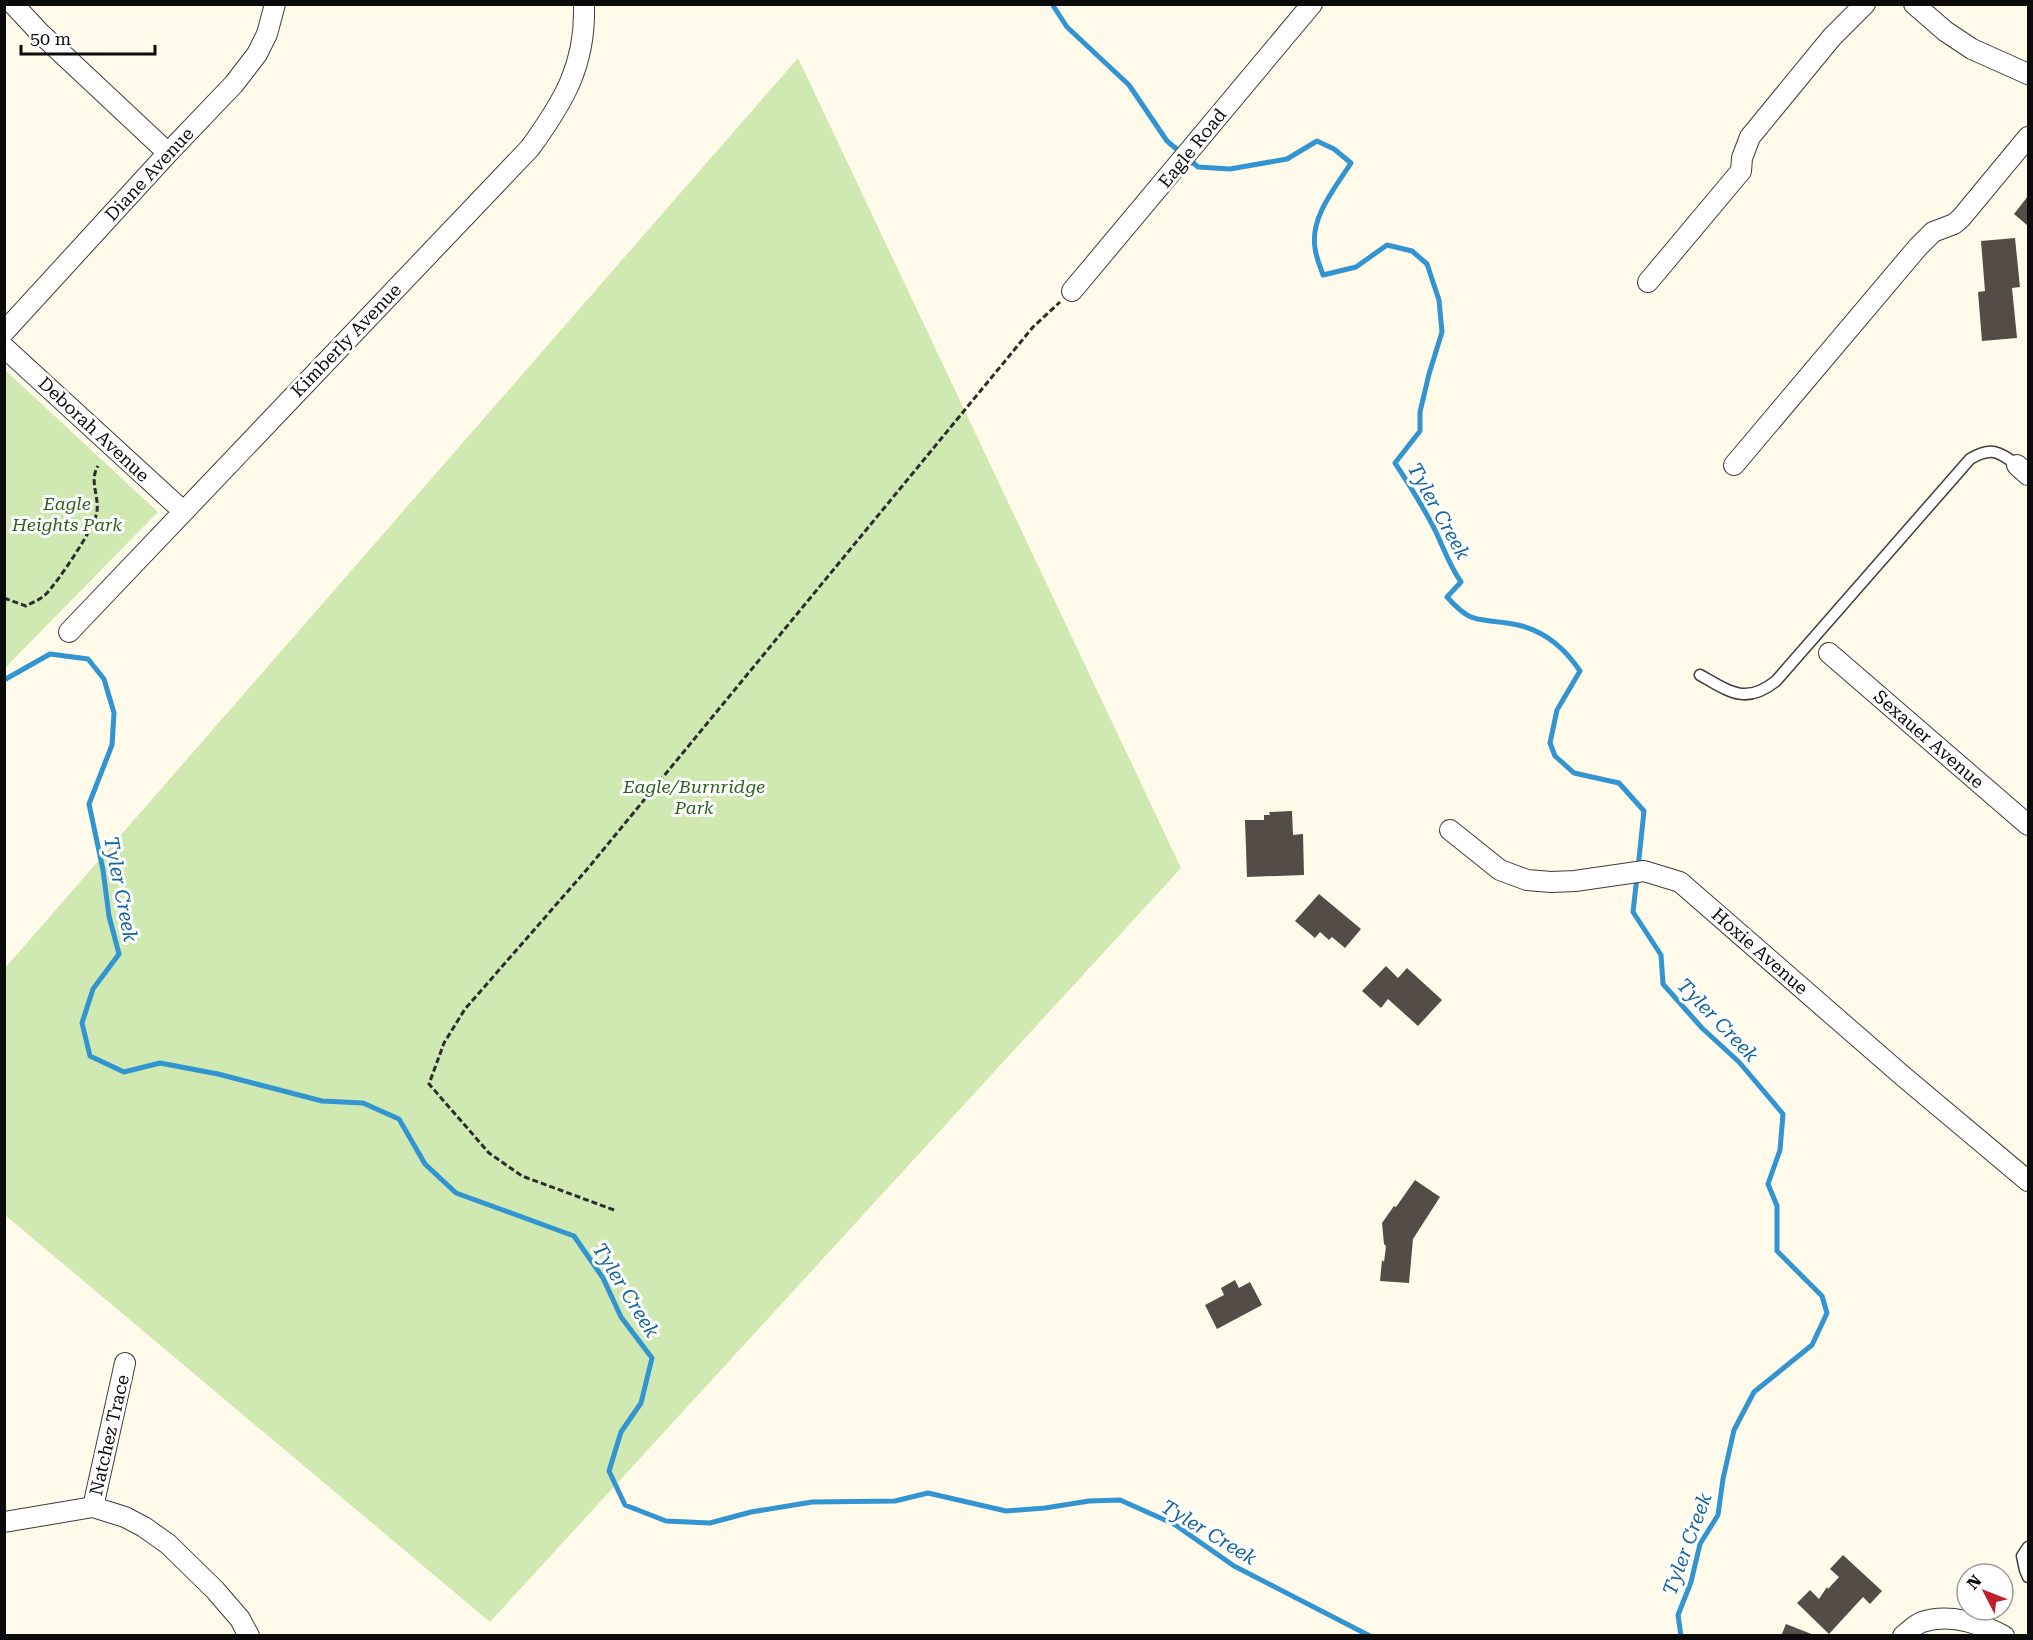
<svg xmlns="http://www.w3.org/2000/svg" width="2033" height="1640" font-family="'Roboto Serif',serif">
<style>
.green{fill:#d0e9b2}
.lines{fill:none;stroke-linecap:round;stroke-linejoin:round}
.stream{stroke:#3294d0;stroke-width:5}
.building{fill:#544c47}
.lane-casing{stroke:#3e3e3e;stroke-width:13}
.street-casing{stroke:#3e3e3e;stroke-width:22}
.path{stroke:#2d2d2d;stroke-width:3;stroke-dasharray:6 3;stroke-linecap:butt}
.lane{stroke:#fff;stroke-width:10}
.street{stroke:#fff;stroke-width:20}
.labels{text-anchor:middle;dominant-baseline:central;stroke-width:6;stroke-linejoin:round;paint-order:stroke}
.street-label{font-size:18px;fill:#0b0b0b;stroke:#fff}
.park-label{font-size:18px;font-style:italic;fill:#2b631b;stroke:#fff}
.water-label{font-size:20px;font-style:italic;fill:#12649f;stroke:#fff}
</style>
<rect width="100%" height="100%" fill="#fffae9"/>
<!-- green -->
<path class="green" d="M798,58l383,810 -691,754 -485,-407v-247z
M4,369l154,143 -153,156h-1z"/>
<g class="lines">
<!-- stream -->
<path class="stream" d="M1052,4l15,23 62,58 38,56 31,26 32,2 57,-10 30,-18 17,8 17,14c-16,25 -41,54 -36,85 1,9 5,18 8,27l33,-8 31,-22 25,6 15,13 12,36 3,32 -13,42 -9,38v19l-25,32c14,21 27,42 39,65 9,18 15,37 27,54l-14,15c27,30 31,20 66,27 29,5 51,23 67,47l-23,39 -7,33 5,13 19,17 45,10 25,28 -6,57
M4,680l46,-26 38,5 16,20 10,34 -2,32 -23,59 14,66 6,46 10,38 -26,35 -11,34 8,33 34,16 36,-9 58,11 104,27 41,2 36,16 26,45 31,29 118,43 29,42 18,39 31,41 -11,45 -20,29 -12,39 16,34 41,16 44,2 41,-11 61,-10 83,-1 33,-8 78,18 39,-3 44,-7 31,-1 54,24 60,42 136,70
M1637,877l-4,35 28,43 2,29 39,44 37,34 44,52 -3,36 -12,34 9,22v45l45,45 5,17 -15,32 -58,47 -20,38 -11,49 -5,36 -18,29 -9,38 -13,33 3,21"/>
</g>
<!-- building -->
<path class="building" d="M2028,196v30l-14,-12z
M2015,238l5,49 -8,1 5,50 -35,3 -4,-49 7,-1 -4,-50z
M1292,811l1,24 10,-1 1,41 -57,2 -2,-57h19v-5h6l-1,-3z
M1319,894l42,35 -16,19 -13,-11 -3,3 -9,-8 -5,6 -20,-17z
M1386,966l12,12 9,-10 35,32 -24,26 -30,-27 -7,9 -19,-17z
M1415,1180l25,17 -27,42 -4,44 -29,-2 2,-21 2,2 2,-16 -2,-2 -2,-21 12,-17 2,1z
M1235,1280l4,8 11,-6 12,23 -45,24 -12,-24 19,-10 -3,-7z
M1843,1555l39,36 -12,13 -7,-7 -34,37 -32,-31 13,-13 9,9 8,-12 1,2 11,-12 -9,-8z
M1786,1624l28,11v1h-33z"/>
<g class="lines">
<!-- lane casing -->
<g class="lane-casing">
<path id="lane" d="M1700,675c30,17 46,30 76,6l194,-222c22,-13 29,-7 47,6
M2028,1547l-6,9 3,14 3,7"/>
</g>
<!-- street casing -->
<g class="street-casing">
<path id="street" d="M13,4l27,29 128,120
M1914,4l31,27 27,18 56,25
M1648,282l93,-111 1,-13 8,-21 82,-100 33,-33
M1072,291l240,-287
M4,332l164,-179 66,-69 23,-30 10,-20 8,-30
M4,347l179,164
M1734,465l184,-218 15,-15 21,-8 7,-6 67,-81
M2017,465l11,10
M69,632l461,-484c34,-47 56,-83 54,-144
M1829,653l199,172
M1450,830l50,40 27,10 24,2 24,-1 69,-10 36,11 224,195 124,104
M93,1507l32,-144
M4,1522l89,-15 32,10 19,10 24,17 47,46 25,29 9,17
M1903,1636c6,-5 13,-12 19,-14 27,-9 58,1 82,14"/>
</g>
<!-- path -->
<path class="path" d="M4,598l22,8c7,-4 14,-6 20,-12 11,-11 50,-68 51,-83 2,-16 -8,-30 1,-45
M614,1210l-92,-34 -33,-23 -60,-69 15,-41 21,-34 124,-142 444,-540 27,-25"/>
<!-- lane -->
<use href="#lane" class="lane"/>
<!-- street -->
<use href="#street" class="street"/>
</g>
<g class="labels">
<!-- street labels -->
<g class="street-label">
<text transform="translate(1192 148) rotate(-51)">Eagle Road</text>
<text transform="translate(149 174) rotate(-47)">Diane Avenue</text>
<text transform="translate(346 340) rotate(-46)">Kimberly Avenue</text>
<text transform="translate(94 429) rotate(43)">Deborah Avenue</text>
<text transform="translate(1929 739) rotate(41)">Sexauer Avenue</text>
<text transform="translate(1760 951) rotate(41)">Hoxie Avenue</text>
<text transform="translate(109 1435) rotate(-77)">Natchez Trace</text>
</g>
<!-- park labels -->
<g class="park-label">
<text x="67" y="503">Eagle<tspan x="67" dy="21">Heights Park</tspan></text>
<text x="694" y="786">Eagle/Burnridge<tspan x="694" dy="21">Park</tspan></text>
</g>
<!-- water labels -->
<g class="water-label">
<text transform="translate(1439 511) rotate(61)">Tyler Creek</text>
<text transform="translate(121 889) rotate(79)">Tyler Creek</text>
<text transform="translate(1718 1020) rotate(46)">Tyler Creek</text>
<text transform="translate(626 1290) rotate(58)">Tyler Creek</text>
<text transform="translate(1209 1532) rotate(31)">Tyler Creek</text>
<text transform="translate(1687 1544) rotate(-70)">Tyler Creek</text>
</g>
</g>
<!-- border -->
<rect width="2033" height="1640" fill="none" stroke="#0b0b0b" stroke-width="12"/>
<!-- north arrow -->
<g transform="translate(1985 1592) rotate(312)"><circle r="28" fill="#ffffff" stroke="#9d9d9d" stroke-width="1.5"/>
<path d="M0-4.5L10 22L0 15L-10 22Z" fill="#be202b"/>
<text y="-9" font-size="16" font-weight="bold" text-anchor="middle" fill="#0b0b0b">N</text>
</g>
<!-- scale -->
<path d="M21 45v9h134v-9" fill="none" stroke="#0b0b0b" stroke-width="3"/>
<text x="30" y="45" font-size="18" fill="#0b0b0b" stroke="#ffffff" stroke-width="4.5" paint-order="stroke">50 m</text>
</svg>
